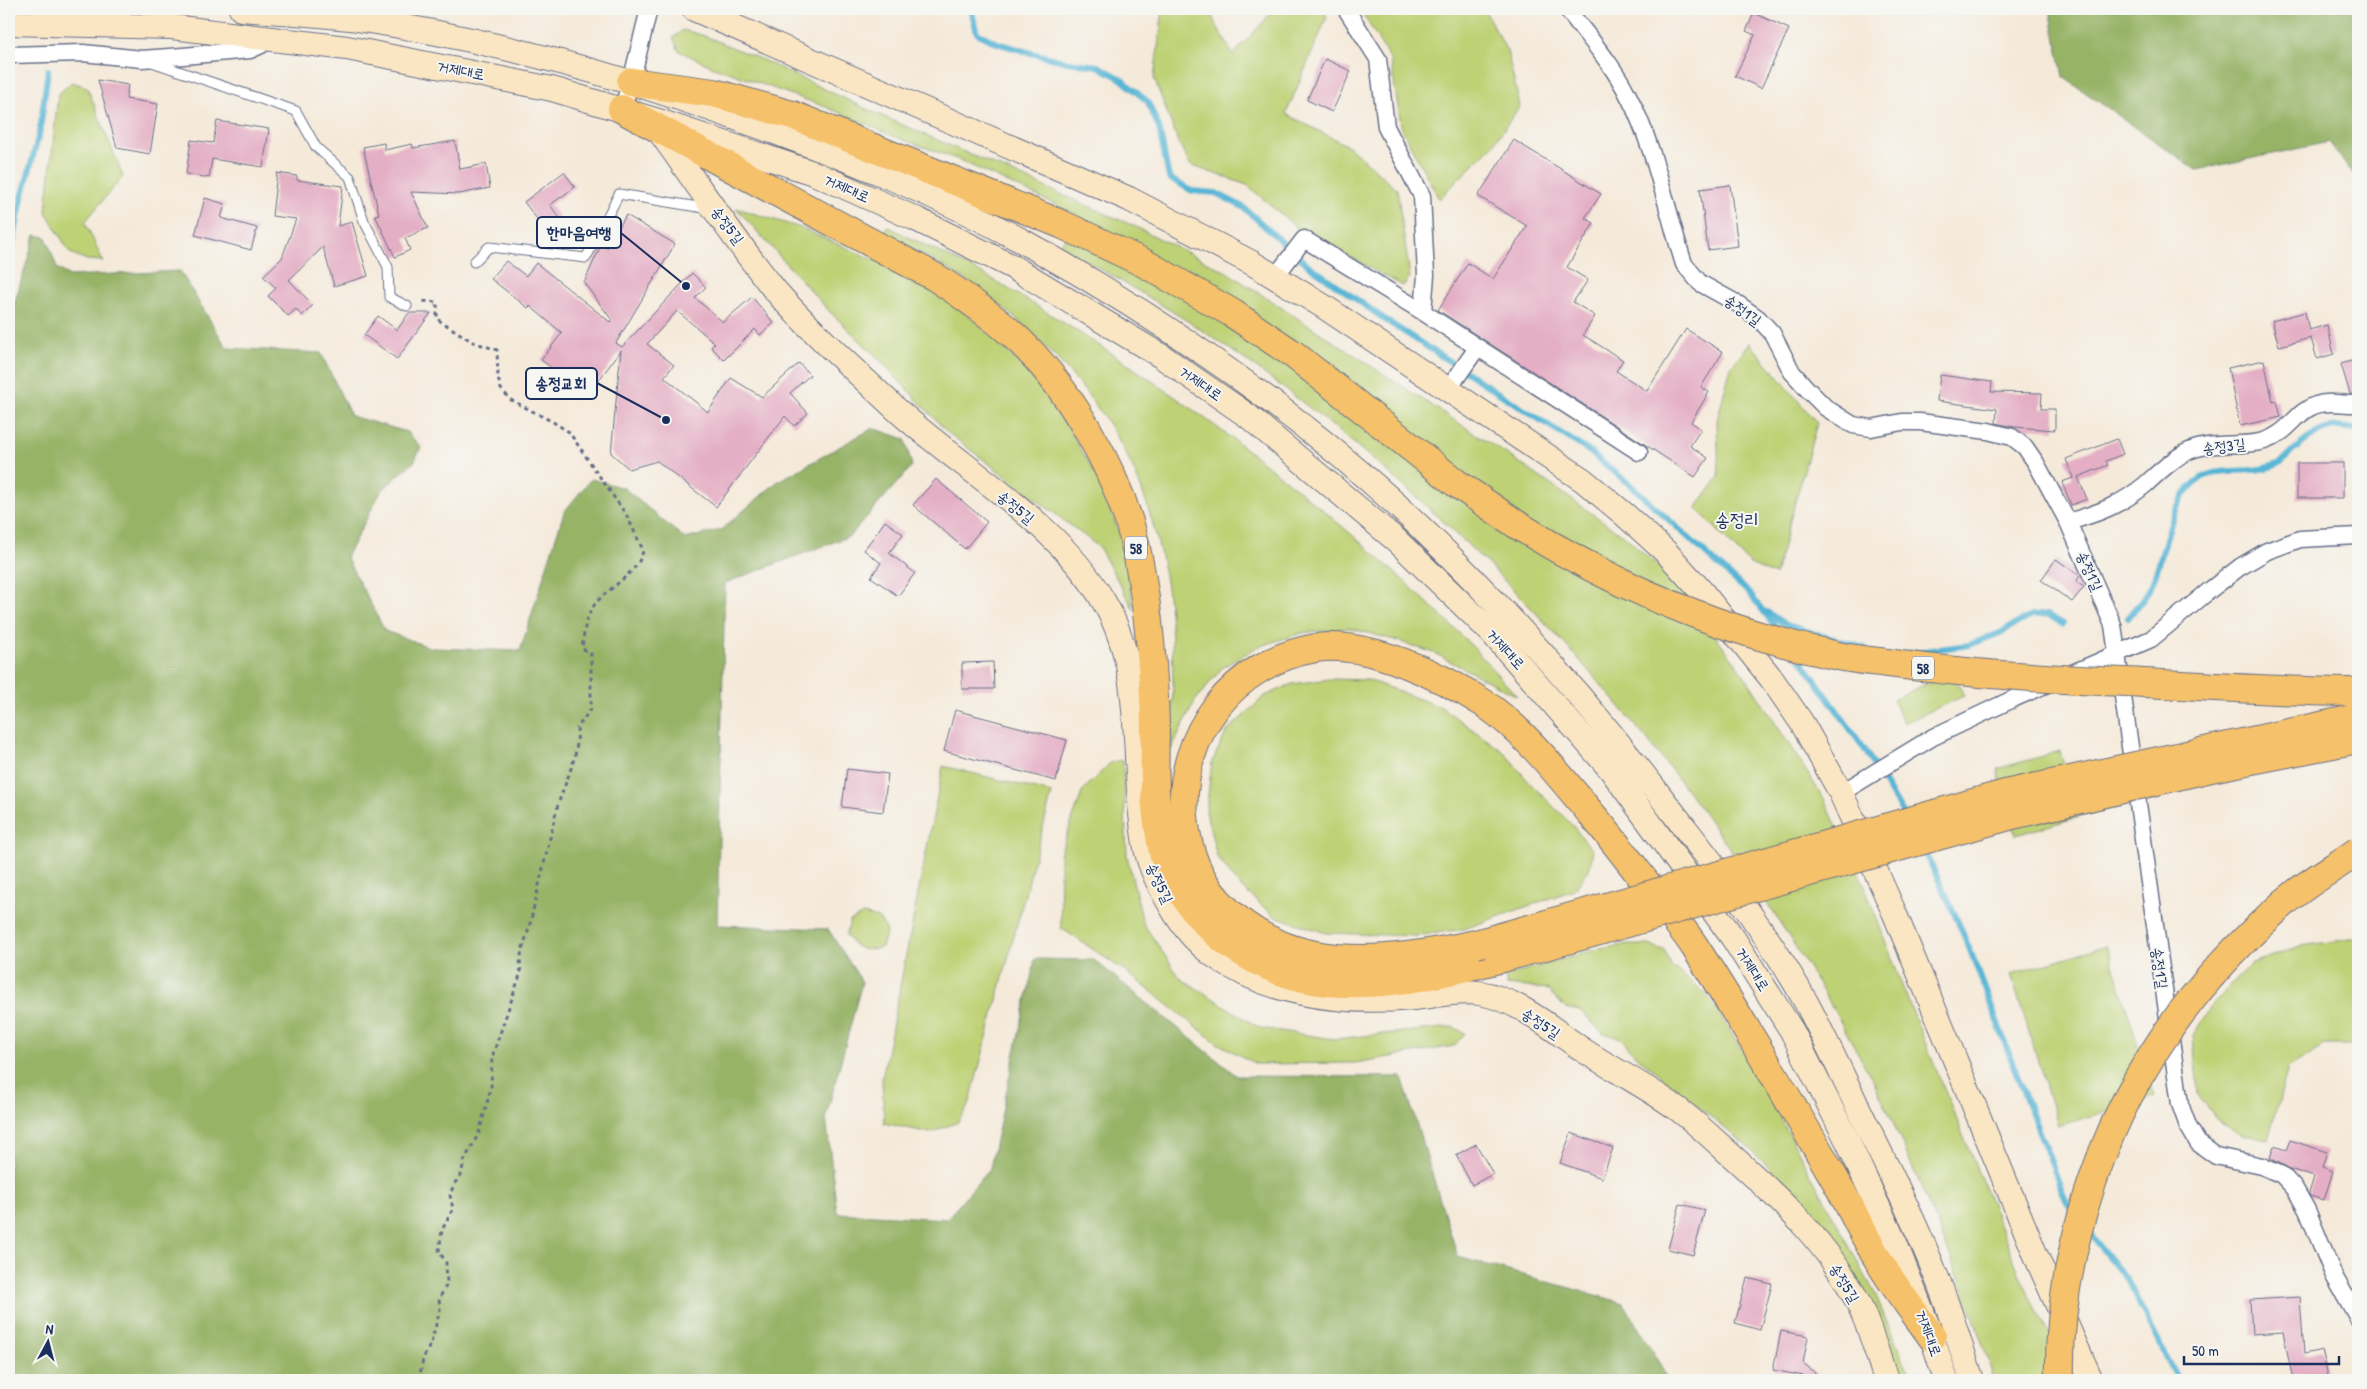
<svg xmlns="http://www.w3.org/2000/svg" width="2367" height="1389" font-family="'Patrick Hand','Poor Story',sans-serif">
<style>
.green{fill:#bed174;stroke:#6c8069}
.forest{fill:#96b366;stroke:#587162}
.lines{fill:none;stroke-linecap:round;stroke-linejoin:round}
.stream{stroke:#57b5d5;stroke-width:6}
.building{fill:#e4afc4}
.lane-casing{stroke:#677089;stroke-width:11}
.street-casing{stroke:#677089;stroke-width:19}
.secondary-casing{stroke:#677089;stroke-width:26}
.highway-casing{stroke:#677089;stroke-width:30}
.path{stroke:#677089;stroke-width:3;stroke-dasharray:4 4;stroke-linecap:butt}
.lane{stroke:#fff;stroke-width:9}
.street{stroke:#fff;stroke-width:16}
.secondary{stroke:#fbe6c4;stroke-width:24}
.highway{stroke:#f5c16b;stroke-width:28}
.highway-bridge-casing{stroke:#677089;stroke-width:30;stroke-linecap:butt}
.highway-bridge{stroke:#f5c16b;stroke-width:28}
.labels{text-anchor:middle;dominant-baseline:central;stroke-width:4;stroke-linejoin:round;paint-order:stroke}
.shield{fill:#f6f6f2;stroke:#5d6b8a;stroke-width:1}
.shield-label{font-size:14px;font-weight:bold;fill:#1b2f5e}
.street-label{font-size:15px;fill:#1b2f5e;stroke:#f6f6f2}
.quarter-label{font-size:18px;fill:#1b2f5e;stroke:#f6f6f2}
.leader{fill:none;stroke:#1b2f5e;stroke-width:2}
.callout-dot{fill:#1b2f5e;stroke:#f6f6f2;stroke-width:2}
.callout{fill:#f6f6f2;stroke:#1b2f5e;stroke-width:2}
.callout-label{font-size:16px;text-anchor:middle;font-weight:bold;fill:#1b2f5e}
</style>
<rect width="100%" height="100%" fill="#f6f6f2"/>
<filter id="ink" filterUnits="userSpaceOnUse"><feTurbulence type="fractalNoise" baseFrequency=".02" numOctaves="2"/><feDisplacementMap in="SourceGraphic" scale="10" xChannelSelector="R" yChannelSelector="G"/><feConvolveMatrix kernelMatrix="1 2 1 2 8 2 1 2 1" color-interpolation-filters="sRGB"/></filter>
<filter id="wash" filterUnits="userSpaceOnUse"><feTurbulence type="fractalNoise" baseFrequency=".0096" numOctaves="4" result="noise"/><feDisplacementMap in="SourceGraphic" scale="20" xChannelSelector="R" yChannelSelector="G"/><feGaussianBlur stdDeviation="1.12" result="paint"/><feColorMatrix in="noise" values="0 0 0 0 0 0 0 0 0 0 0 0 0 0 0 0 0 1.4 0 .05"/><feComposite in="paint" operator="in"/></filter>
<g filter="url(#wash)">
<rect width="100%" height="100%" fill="#f5eada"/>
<!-- green -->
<path class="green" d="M1163,9h47l2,8 21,38 42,-46h47l5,8 -41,97 64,33 47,42 13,88 -7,9 -106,-58 -50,-43 -57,-20 -12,-24 -24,-63z
M1360,9h124l23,42 13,55 -28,40 -53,53 -37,-69 -12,-71z
M683,30l22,6 60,25 108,51 261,114 91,45 286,186 116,81 52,47 68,94 77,120 39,83 40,106 117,287 51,105h-77c-23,-77 -54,-152 -87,-225 -11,-26 -22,-52 -35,-76 -153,-288 -377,-545 -645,-732 -54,-37 -112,-69 -168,-102l25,-27 -127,-59 -64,-23 -67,-29 -115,-41 -32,-15 -6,-13z
M72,82l15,5 36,89 -38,46 18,39 -16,-1 -17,-7 -24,-41 12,-118z
M736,208l65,20 69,30 54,26 49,35 54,51 40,56 33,56 22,58 12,70 -35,-63 -152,-115 -71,-76 -48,-46z
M887,226c39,21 81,38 120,62 163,97 314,210 451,344 21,20 39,43 59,64l-83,-43 -36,-12 -49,-13 -47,5 -45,14 -35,21 -27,33 -24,49c2,-55 4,-109 -4,-162 -6,-40 -18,-83 -34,-120 -30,-67 -93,-133 -151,-177 -31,-22 -65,-39 -98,-57z
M1750,343l67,80 -42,152 -25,-11 -54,-56 23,-31 -2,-57 14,-53z
M1953,672l11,24 -60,27 -11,-24z
M1330,679l38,1 73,27 63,45 24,29 45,45 20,25 -4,19 -16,20 -109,39 -48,7 -90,-3 -52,-17 -33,-29 -24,-30 -11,-45 6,-50 15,-31 38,-35 27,-12z
M2060,751l7,26 -63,17 -7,-25z
M1123,760l4,96 16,67 37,55 80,50 74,11 119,-12 12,6 -11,13 -99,17 -99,1 -39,-21 -92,-72 -64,-43 -1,-74 23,-64 28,-28z
M943,766l109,27 -83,312 -11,17 -28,11 -46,-10 -2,-44z
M2071,791l8,26 -63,18 -7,-26z
M863,914l15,4 9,12 -5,17c-18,5 -25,4 -36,-12l4,-14z
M2358,938v107h-33l-37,23 -19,71 -28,-4 -25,-16 -18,-24 -5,-60 17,-27 40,-44 50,-18z
M1624,945h25l15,5 8,17 35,27 50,81 116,215 39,90h-10l-15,-34 -49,-94 -31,-42 -28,-32 -29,-29 -115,-94 -14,-17 -18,-5 -23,-22 -15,-3 -18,-19 -40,-4 -2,-9 89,-26z
M2107,945l47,152 -96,29 -47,-152z"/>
<!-- forest -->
<path class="forest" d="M2050,9h308v171l-29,-38 -132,28 -134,-93z
M35,235l11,2 11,31 13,8 110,-5 47,77 94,5 30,63 56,16 14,15 -7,15 -32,28 -36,67 39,74 47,17 88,3 44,-139 27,-33 33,9 61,51 36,-9 56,-48 96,-54 32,11 7,27 -62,70 -125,47 -8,342 111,4 34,53 -36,135 11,96 110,6 43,-51 45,-209 59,1 143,116 165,1 56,180 166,46 45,77h-1660v-1059z"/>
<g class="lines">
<!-- stream -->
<path class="stream" d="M971,9l6,24 20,10 34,10 36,9 31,4 22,12 28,24 11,26 10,50 23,13 24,2 27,14 65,58 79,56 203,131 44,36 115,105 30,38
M9,266l12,-64 19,-72 8,-60
M1767,612l19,13 79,23
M2128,618c9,-11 20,-23 25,-37 14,-33 16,-84 50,-104 19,-11 52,-1 77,-14 5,-3 9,-9 14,-13 23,-19 34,-28 64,-20
M1909,653l60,-8 31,-12 32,-18h16l15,9
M1799,657l64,90 41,68
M1922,848c42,76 69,157 99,238 15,39 31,78 46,117l8,11
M2087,1230l40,50 51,100"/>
</g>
<g id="blocks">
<!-- building -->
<path class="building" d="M1754,13l35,16 -28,59 -26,-12 20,-41 -9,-4z
M1325,59l26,12 -19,41 -25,-12z
M98,80l30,5 -2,14 32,5 -8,50 -33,-6z
M217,121l52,8 -6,38 -51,-8 -3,19 -23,-4 5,-34 22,3z
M1514,140l87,54 -16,24 9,5 -27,44 21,13 -15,22 22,14 -12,19 40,25 -7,11 31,20 39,-62 37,23 -22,35 8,5 -18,30 10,7 -11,17 18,12 -13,19 -257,-167 30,-47 25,16 34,-53 -49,-30z
M455,141l5,28 26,-5 4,24 -31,6 -48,-2 17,36 -23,10 5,12 -15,7 -20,-42 4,-1 -16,-67 21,-4 1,7 27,-6 1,4z
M564,172l11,15 -25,18 18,24 -15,11 -29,-38z
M277,173l20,3v4l46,6 -5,40 14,-4 16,54 -34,10 -11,-39 -34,33 24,25 -11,11 -6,-7 -8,7 -20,-20 8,-8 -13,-12 19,-18 14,-39 -24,-3z
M1730,185l8,61 -30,4 -8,-61z
M205,198l20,6 -4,14 36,10 -6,22 -56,-15z
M626,215l49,29 -59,99 6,4 70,-74 14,14 -11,11 28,24 29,-25 22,26 -14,12 -5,-6 -31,31 -13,-13 4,-4 -38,-32 -30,33 27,21 -10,12 44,35 23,-34 31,19 37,-34 11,12 -20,18 18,20 -14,13 -9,-10 -69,91 -59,-46 -28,8 -18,-16 10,-103 -33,45 -47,-35 21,-27 -32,-27 -2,2 -37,-29 15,-18 20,15 10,-13 74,59 2,-2 -28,-37 17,-38 6,3z
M2305,312l4,18 18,-5 7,29 -17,5 -6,-21 -32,8 -7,-25z
M409,313h22l-34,46 -33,-24 14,-19 19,14z
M2358,359v35h-8l-9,-30z
M2264,360l9,42 4,-1 4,16 -41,9 -12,-58z
M1940,375l52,7 -1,10 51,1 -1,16h14v21l-41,-3 -18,-4 1,-14 -60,-8z
M2117,439l6,15 -17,7 2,4 -30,12 9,22 -16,6 -9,-23 11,-4 -7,-19z
M2297,463h46v35h-46z
M936,479l51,43 -22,27 -52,-44z
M885,521l18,13 -14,19 26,20 -17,23 -27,-19 10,-14 -17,-13z
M2056,559l24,17 -4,6 8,5 -12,15 -31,-22z
M993,662l1,27h-32v-26z
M955,710l112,30 -11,41 -112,-30z
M847,769l41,5 -5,38 -41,-5z
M1571,1133l42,15 -11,30 -42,-15z
M2290,1140l37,12 -5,15 11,4 -9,29 -14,-4 -1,-3 5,-16 -24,-8 -20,-11 4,-12 12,4z
M1476,1144l17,30 -21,11 -16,-30z
M1680,1204l25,6 -12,45 -25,-6z
M1747,1278l25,6 -12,46 -25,-7z
M2300,1297l4,57 18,-4 7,30h-36l-10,-48 -31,2 -2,-34z
M1781,1331l27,5 -5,27 21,17 -51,-10z"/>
</g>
</g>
<g filter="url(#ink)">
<use href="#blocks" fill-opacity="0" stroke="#677089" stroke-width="1"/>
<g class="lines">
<!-- lane casing -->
<g class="lane-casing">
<path id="lane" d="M152,62l144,49 20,36 34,30 14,44 24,46 1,30 18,9
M474,262l15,-15 97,11 33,-64 91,15"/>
</g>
<!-- street casing -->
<g class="street-casing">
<path id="street" d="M1567,9c21,28 45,54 61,86 27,52 38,113 56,169l16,19 38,21 20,14 14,15 20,39 17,19 17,17 27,17 18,3 31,-6h18l68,9 24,6 13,10 11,16 32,59 45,103 67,479 8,22 10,17 18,13 46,10 20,9 13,14 12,21 27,66 24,42
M9,55l74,-2 59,6 41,-3 67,-6 11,-5 6,-8
M622,109l9,-27 18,-73
M1275,277l29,-38 119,73 3,-37 -4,-79 -36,-69 -8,-68 -32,-50
M1423,312l216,140
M1447,391l30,-43
M2068,522c31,-9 53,-17 78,-38 12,-11 24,-23 39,-31 23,-13 54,-5 79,-12 26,-8 32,-30 52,-36 14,-5 28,0 42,-1
M1841,793l92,-56 82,-39 136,-59 59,-49 30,-23 27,-16 33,-12 58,-3"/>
</g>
<!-- secondary casing -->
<g class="secondary-casing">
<path id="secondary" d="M241,9c39,3 79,5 117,10 132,20 261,56 386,102 95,34 191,72 280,121 136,75 278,173 391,280 88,84 169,175 243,271 52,68 108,135 149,211 20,38 38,77 57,116 28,56 56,112 78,171 11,29 20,60 30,89
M694,9l435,190 123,64 71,43 260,174 41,34 43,39 35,39 69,86 31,45 39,70 53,119 145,351 52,117
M9,23l163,4 175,21 205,41 113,34 151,51 100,45 95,47 150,90 87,60 148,124 96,93 120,138 121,167 59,93 56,111 47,101 37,94 14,43
M657,128c38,53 76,110 117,161 37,43 81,81 122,120 68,62 161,112 208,193 43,73 26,161 41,241 4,25 17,48 30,70 9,15 23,31 38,42 57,41 131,49 200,43 21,-2 45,-8 66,-5 40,6 75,38 107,59 30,19 61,35 89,55 21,15 39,33 58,50 48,43 101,92 128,152 10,22 17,47 25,71"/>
</g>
<!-- highway casing -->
<g class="highway-casing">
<path id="highway" d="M631,82l83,11 78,22 269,109 83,39 88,50 61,41 163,129 60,41
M622,109l313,168c26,17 52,35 76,56 55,48 105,136 123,206 14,59 19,122 21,183 0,31 -2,64 2,94 2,16 5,37 11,52 2,6 7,13 10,18 33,59 98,95 165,97 53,2 105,-11 156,-24
M1476,944c-90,19 -188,33 -257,-42 -22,-24 -32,-53 -35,-85 -6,-83 49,-155 132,-169 51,-8 127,29 169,56 42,29 76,74 109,113 22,26 42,53 63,80 13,17 27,33 38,50 47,73 91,148 134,222 19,32 34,66 53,97 15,25 33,47 50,71"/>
</g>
<!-- path -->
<path class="path" d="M419,1380l4,-21 8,-16 9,-33 -1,-11 8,-15 -1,-21 -7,-12 3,-21 11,-21 -3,-14 4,-11 7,-9 3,-14 15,-28 12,-45 1,-31 29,-85c-3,-16 4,-29 8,-44 9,-39 18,-77 27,-116 7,-28 24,-54 21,-84l14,-19v-55l-9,-6c2,-16 3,-30 13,-44 14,-17 45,-32 48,-54l-16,-34 -58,-84 -16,-10 -42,-22 -10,-11 -3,-11 -1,-28 -24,-8 -36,-23v-17l-16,-1"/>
<!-- lane -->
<use href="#lane" class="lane"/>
<!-- street -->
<use href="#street" class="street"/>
<!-- secondary -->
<use href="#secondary" class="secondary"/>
<!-- highway -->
<use href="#highway" class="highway"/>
<!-- highway-bridge casing -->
<g class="highway-bridge-casing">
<path id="highway-bridge" d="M1516,524c99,62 204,107 318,131 20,5 41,6 61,9 77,10 154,15 231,18 78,4 155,10 232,10
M1476,944l529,-150 353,-76
M1499,959l510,-143 207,-49 142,-28
M2060,1380c-3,-106 33,-230 89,-320 36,-59 83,-111 135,-157 22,-20 50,-35 74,-52"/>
</g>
<!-- highway-bridge -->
<use href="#highway-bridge" class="highway-bridge"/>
</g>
</g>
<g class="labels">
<!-- shield labels -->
<g class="shield">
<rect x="1125" y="536.5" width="22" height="23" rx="4"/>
<rect x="1912" y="656.5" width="22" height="23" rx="4"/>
</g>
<g class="shield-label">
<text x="1136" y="548">58</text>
<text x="1923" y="668">58</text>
</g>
<!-- street labels -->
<g class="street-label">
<text transform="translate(461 70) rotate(11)">거제대로</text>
<text transform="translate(847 188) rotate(24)">거제대로</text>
<text transform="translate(728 225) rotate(53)">송정5길</text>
<text transform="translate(1743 310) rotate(36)">송정1길</text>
<text transform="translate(1201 383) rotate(35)">거제대로</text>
<text transform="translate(2224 446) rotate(-7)">송정3길</text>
<text transform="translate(1016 507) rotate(39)">송정5길</text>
<text transform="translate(2090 571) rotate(66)">송정1길</text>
<text transform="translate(1506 649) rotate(48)">거제대로</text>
<text transform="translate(1160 883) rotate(65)">송정5길</text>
<text transform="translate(2160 968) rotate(82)">송정1길</text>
<text transform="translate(1753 969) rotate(58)">거제대로</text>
<text transform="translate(1541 1023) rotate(33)">송정5길</text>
<text transform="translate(1845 1283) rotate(59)">송정5길</text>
<text transform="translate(1929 1333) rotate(70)">거제대로</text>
</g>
<!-- quarter labels -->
<g class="quarter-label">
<text x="1737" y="519">송정리</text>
</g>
</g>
<!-- callouts -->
<path class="leader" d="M686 286L621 233M666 420L597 383"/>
<g class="callout-dot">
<circle cx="686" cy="286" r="5"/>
<circle cx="666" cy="420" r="5"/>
</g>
<g class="callout">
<rect x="537" y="217" width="84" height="31" rx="5"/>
<rect x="526" y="368" width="71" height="31" rx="5"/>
</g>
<g class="callout-label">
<text x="579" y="238">한마음여행</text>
<text x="561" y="389">송정교회</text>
</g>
<!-- margin -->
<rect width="2367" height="1389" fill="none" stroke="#f6f6f2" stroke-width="30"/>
<!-- north arrow -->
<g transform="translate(48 1342) rotate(7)" stroke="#f6f6f2" stroke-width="4" paint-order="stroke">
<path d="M0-4L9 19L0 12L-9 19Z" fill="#1b2f5e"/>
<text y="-8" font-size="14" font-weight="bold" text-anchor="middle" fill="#1b2f5e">N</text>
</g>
<!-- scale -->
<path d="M2184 1356v8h155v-8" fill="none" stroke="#1b2f5e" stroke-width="2.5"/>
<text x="2192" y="1356" font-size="15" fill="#1b2f5e" stroke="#f6f6f2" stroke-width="4" paint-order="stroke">50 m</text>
</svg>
